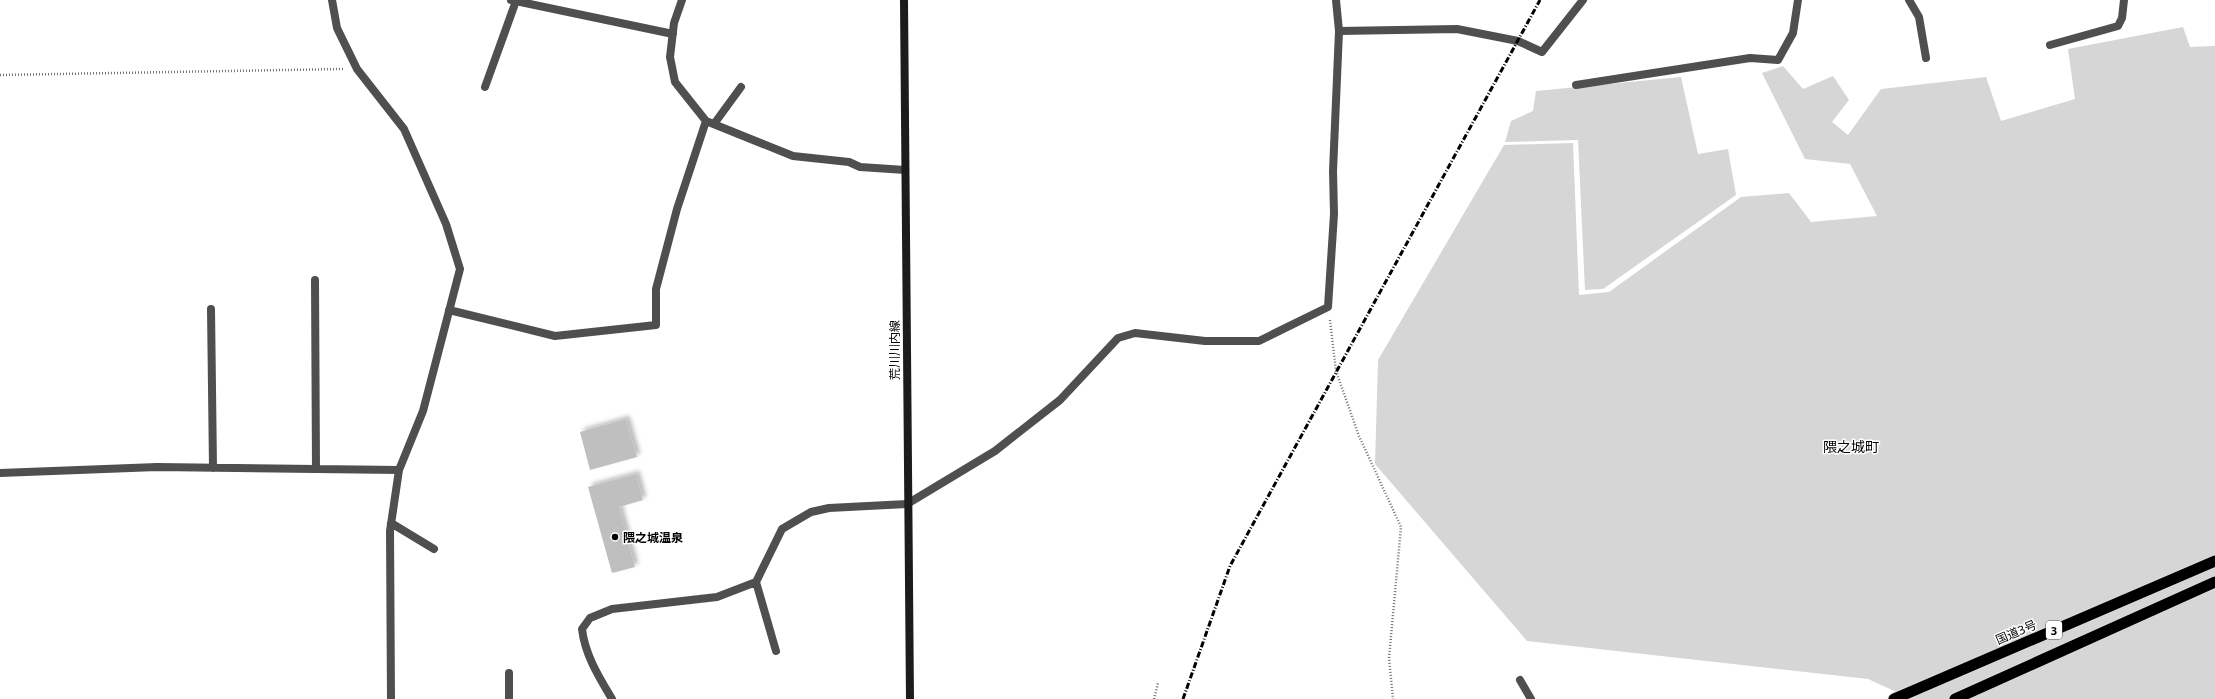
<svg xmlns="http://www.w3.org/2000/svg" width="2215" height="699" font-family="'Noto Sans','Noto Sans JP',sans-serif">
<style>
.green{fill:#d6d6d6}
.building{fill:#bfbfbf;filter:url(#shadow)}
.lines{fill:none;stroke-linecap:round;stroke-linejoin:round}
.trunk-casing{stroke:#dbdbdb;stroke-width:13}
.path{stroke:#717171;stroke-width:2.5;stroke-dasharray:1 2;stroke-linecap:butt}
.service{stroke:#4f4f4f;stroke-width:8}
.minor{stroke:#4f4f4f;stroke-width:8}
.secondary{stroke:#1c1c1c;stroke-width:8}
.trunk{stroke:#000;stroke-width:11}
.rail{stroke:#000;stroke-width:3;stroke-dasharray:6 2 1 2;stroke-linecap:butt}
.poi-dot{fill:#000;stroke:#fff;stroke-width:1.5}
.labels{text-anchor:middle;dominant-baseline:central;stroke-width:3;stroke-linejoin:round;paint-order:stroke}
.shield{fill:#fff;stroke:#4c4c4c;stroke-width:1}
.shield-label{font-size:11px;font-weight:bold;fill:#000}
.street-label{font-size:12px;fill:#000;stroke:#fff}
.poi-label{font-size:12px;font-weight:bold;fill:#000;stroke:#fff;text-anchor:start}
.quarter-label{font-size:14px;fill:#000;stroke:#fff}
</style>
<defs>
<filter id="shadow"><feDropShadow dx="3.5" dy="-3.5" stdDeviation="2" flood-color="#0004"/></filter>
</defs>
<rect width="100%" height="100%" fill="#fff"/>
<!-- green -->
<path class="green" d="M2183,27l7,20 25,-1v653h-303l-44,-20 -341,-38 -152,-177 3,-104 126,-215 69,-2 6,152 30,-3 132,-95 48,-4 22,29 66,-6 -27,-52 -45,-5 -43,-86 21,-7 20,23 30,-13 16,24 -17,22 16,13 33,-46 105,-12 15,44 74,-22 -7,-50z
M1681,77l17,77 30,-5 8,46 -133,94 -18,1 -7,-150 -73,2 6,-21 22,-10 3,-20z"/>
<!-- building -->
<path class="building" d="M626,419l11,38 -47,13 -10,-38z
M636,474l7,26 -24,7 16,60 -23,6 -24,-86z"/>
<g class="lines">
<!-- trunk casing -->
<g class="trunk-casing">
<path id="trunk" d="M1894,699l321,-138
M1955,699l260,-117"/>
</g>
<!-- path -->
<path class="path" d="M0,75l343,-6
M1330,320l6,51 23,65 42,91 -12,131 4,41
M1154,699l4,-16"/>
<!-- service -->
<path class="service" d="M1339,31l118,-2 61,12 24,11 41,-52
M1576,85l174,-27 28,2 15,-27 5,-33"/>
<!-- minor -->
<path class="minor" d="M332,0l5,28 20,41 47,60 42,95 14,45 -37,142 -24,59 -9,61 1,168
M511,0l162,34
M682,0l-8,23 -4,34 5,25 31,39 87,35 56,6 11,5 45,3
M1909,0l10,17 7,41
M2050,45l68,-19 4,-8 2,-18
M485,87l31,-86
M714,124l27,-37
M315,280l1,189
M211,309l2,159
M449,310l106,26 101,-11v-36l21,-80 29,-88
M0,473l157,-6 242,3
M391,523l43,26
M756,582l20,69
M509,673v26
M1520,680l11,19
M612,699c-13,-22 -27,-44 -30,-70l8,-11 22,-9 105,-12 39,-15 26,-53 29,-17 18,-4 78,-4 88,-53 65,-51 58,-62 17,-5 70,8h54l69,-34 6,-93 -1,-43 6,-140 -3,-31"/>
<!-- secondary -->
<path class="secondary" d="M904,0l6,699"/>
<!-- trunk -->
<use href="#trunk" class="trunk"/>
<!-- rail -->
<path class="rail" d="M1183,699l47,-133 310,-566"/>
</g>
<!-- markers -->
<circle class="poi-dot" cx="615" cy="537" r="4"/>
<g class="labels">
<!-- shield labels -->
<rect class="shield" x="2046" y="621" width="16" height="18" rx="3"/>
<g class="shield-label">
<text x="2054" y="630">3</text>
</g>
<!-- street labels -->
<g class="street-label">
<text transform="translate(894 350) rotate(-90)">荒川川内線</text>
<text transform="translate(2016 632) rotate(-23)">国道3号</text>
</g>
<!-- poi labels -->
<g class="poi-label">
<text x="623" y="537">隈之城温泉</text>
</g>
<!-- quarter labels -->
<g class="quarter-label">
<text x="1851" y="446">隈之城町</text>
</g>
</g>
</svg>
